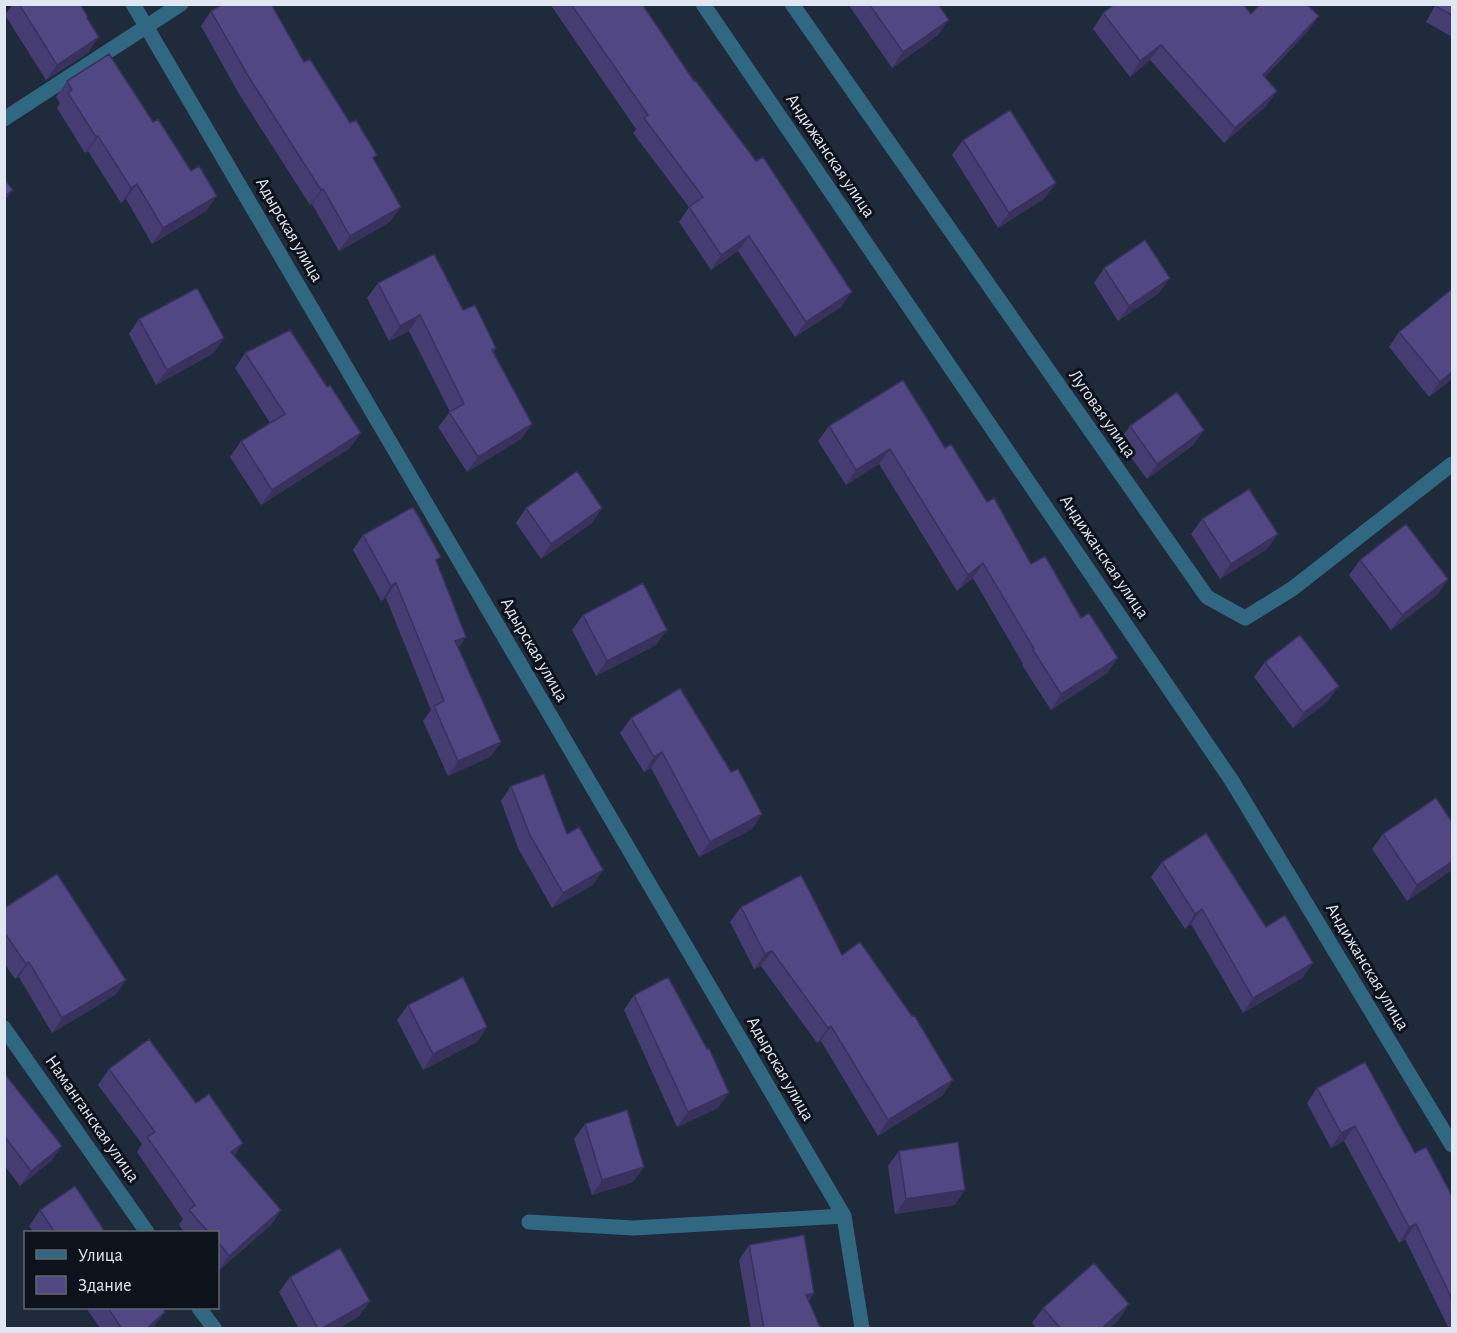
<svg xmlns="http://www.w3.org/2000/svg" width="1457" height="1333" font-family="'Alegreya Sans',sans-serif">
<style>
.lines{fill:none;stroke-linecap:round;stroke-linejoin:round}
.street{stroke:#316881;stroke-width:15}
.wall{fill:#453d71}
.shaded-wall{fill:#38325c}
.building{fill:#504783;stroke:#38325c;stroke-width:1.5}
.labels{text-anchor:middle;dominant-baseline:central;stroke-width:6;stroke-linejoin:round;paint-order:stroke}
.street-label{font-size:18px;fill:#e0e7f2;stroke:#0e121a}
</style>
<rect width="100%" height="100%" fill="#1f2a3a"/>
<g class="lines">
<!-- street -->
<path class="street" d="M133,4l711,1212 18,112
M703,4l529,777 220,364
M792,4l415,593 38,21 47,-29 160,-125
M4,119l177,-115
M4,1028l143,204
M529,1222l104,6 211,-12
M199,1308l15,20"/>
</g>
<!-- wall -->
<path class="wall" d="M13,4h67l7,15 1,34 -42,27 -41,-65z
M550,4h92l199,303 -46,30 -57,-86 -27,19 -32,-48 10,-15 -56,-74 3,-4z
M848,4h90v31l-46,33z
M1436,4h16v33l-26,-15z
M211,11l93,51 70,98 16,62 -51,29 -27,-47 -2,1 -71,-111 -38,-68z
M1103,13l148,1 68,2 -11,15 -43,46 12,14 -11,15 -42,37 -74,-83 -20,17 -37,-48z
M67,81l139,130 -54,33 -26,-45 -5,4 -33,-52 -3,2 -28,-45 3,-5 -4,-6z
M963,140l82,58 -47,30 -46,-73z
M1104,268l55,25 -41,28 -24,-38z
M378,283l85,27 33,38 -2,4 38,72 -11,15 -54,33 -29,-45 12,-15 -41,-81 -20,10 -22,-43z
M139,319l75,34 -58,32 -27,-51z
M1399,332l53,47 -23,18 -40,-50z
M245,353l105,95 -89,57 -31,-48 11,-16 29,-18 -35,-55z
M829,426l116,22 42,54 44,62 87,94 -11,15 -56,37 -29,-45 1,-1 -50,-86 -16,13 -78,-127 -33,21 -28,-44z
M1130,426l74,4 -11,15 -46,34 -28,-38z
M526,508h76l-10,15 -51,36 -25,-36z
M1202,519l65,30 -47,30 -29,-45z
M363,535l74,28 22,85 42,94 -11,15 -42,19 -25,-55 8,-11 -45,-112 -5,3 -28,-51z
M1360,560l88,19 -10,15 -47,36 -42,-55z
M583,615l73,30 -60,31 -24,-46z
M1265,662l63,39 -35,27 -39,-51z
M631,718l100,54 31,42 -10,15 -53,28 -48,-89 -7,4 -24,-39z
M511,786l82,99 -41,23 -34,-60 -17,-47z
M1383,834l69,36 -45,31 -35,-52z
M1162,862l104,65 47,36 -11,15 -59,35 -52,-89 -6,5 -34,-52z
M741,907l101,48 101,140 -65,41 -57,-95 -4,2 -56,-77 -7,3 -24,-47z
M4,908l122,72 -11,15 -63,38 -33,-56 -4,2 -11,-16z
M634,995l73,54 11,59 -41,19 -53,-117z
M408,1005l79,22 -10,15 -54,28 -26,-50z
M109,1069l126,87 46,54 -10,15 -53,46v-38h-33l-6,-8 4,-6 -46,-67 5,-8 -44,-59z
M4,1073l58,73 -11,15 -31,25 -16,-21z
M1317,1088l98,65 37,43v133h-3l-44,-90 -6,4 -55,-102 -13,7 -24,-45z
M585,1124l59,43 -11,15 -41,13 -18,-56z
M899,1151l56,54 -60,9 -7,-48z
M40,1210l66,23h-72l-5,-7z
M749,1245l65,48 -5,8 12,28h-70l-12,-69z
M290,1277l80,24 -11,15 -21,13h-39l-20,-37z
M86,1308h76l-8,19 -2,2h-51z
M1043,1308l76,12 -11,9h-71l-5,-6z"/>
<!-- shaded-wall -->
<path class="shaded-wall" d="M1319,16l-11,15 -55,59 10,-15z
M949,20l-11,15 -46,33 11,-16z
M99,37l-11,16 -42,27 11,-15z
M1161,45l-11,15 -20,17 10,-16z
M1277,91l-11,15 -42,37 11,-15z
M98,136l-10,15 -3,2 11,-16z
M1056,183l-11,15 -47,30 11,-15z
M137,184l-11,15 -5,4 10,-15z
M323,189l-11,15 -2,1 11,-15z
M13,190l-9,12v-6z
M217,196l-11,15 -54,33 11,-16z
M401,207l-11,15 -51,29 11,-15z
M749,236l-11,15 -27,19 10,-15z
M1170,278l-11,15 -41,28 11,-15z
M852,292l-11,15 -46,30 11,-15z
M420,315l-11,16 -20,10 11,-15z
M224,338l-10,15 -58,32 11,-15z
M1452,372v7l-23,18 11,-15z
M532,424l-11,15 -54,33 11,-15z
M1204,430l-11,15 -46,34 10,-15z
M361,433l-11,15 -89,57 11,-15z
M890,449l-11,15 -33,21 10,-15z
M602,508l-10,15 -51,36 10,-15z
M1278,534l-11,15 -47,30 11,-15z
M983,563l-10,15 -16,13 11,-16z
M1448,579l-10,15 -47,36 11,-15z
M396,583l-10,15 -5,3 10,-15z
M667,630l-11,15 -60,31 11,-15z
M466,637l-10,15 -1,-11z
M1118,658l-11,15 -56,37 10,-16z
M1339,686l-11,15 -35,27 10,-15z
M501,742l-11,15 -42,19 10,-15z
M662,752l-11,16 -7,4 10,-15z
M762,814l-10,15 -53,28 11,-15z
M1452,862v8l-45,31 10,-16z
M603,870l-10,15 -41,23 11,-15z
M1202,909l-11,15 -6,5 10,-15z
M772,951l-11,15 -7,3 11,-15z
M29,962l-10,15 -4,2 11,-15z
M1313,963l-11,15 -59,35 10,-15z
M126,980l-11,15 -63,38 10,-15z
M831,1026l-10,15 -4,2 11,-15z
M487,1027l-10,15 -54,28 10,-16z
M953,1080l-10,15 -65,41 10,-16z
M729,1093l-11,15 -41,19 11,-15z
M1355,1126l-11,15 -13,7 10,-15z
M243,1143l-10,15 -2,-6z
M62,1146l-11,15 -31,25 11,-15z
M644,1167l-11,15 -41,13 10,-15z
M965,1190l-10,15 -60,9 11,-15z
M281,1210l-10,15 -53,46 11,-15z
M1416,1224l-11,15 -6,4 10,-16z
M814,1293l-10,15 2,-13z
M370,1301l-11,15 -21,13h-17z
M1129,1304l-10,16 -11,9h-7z
M165,1312l-13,17h-6z"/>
<!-- building -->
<path class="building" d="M19,4h61l8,13 -1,1 12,19 -42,28z
M223,4h48l33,58 6,-3 40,64 6,-3 21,35 -4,3 28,49 -51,29 -27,-47 -2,1 -71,-111 -39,-68z
M571,4h71l52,77 1,-1 61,81 7,-4 89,135 -46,30 -57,-86 -28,19 -32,-48 14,-10 -59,-79 4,-3z
M869,4h69l11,16 -46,32z
M1115,4h128l8,10 9,-10h46l13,12 -56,59 14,16 -42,37 -74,-83 -21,16 -37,-48z
M1438,4h14v11l-15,-8z
M109,54l44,68 5,-3 33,52 8,-5 18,30 -54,32 -26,-44 -6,4 -33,-52 -2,1 -28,-44 4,-3 -5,-9z
M1010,110l46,73 -47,30 -46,-73z
M4,179l9,11 -9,6z
M1145,240l25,38 -41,28 -25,-38z
M434,254l29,56 12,-5 21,43 -4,2 40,74 -54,33 -29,-45 15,-8 -44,-89 -20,11 -22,-43z
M197,288l27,50 -57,32 -28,-51z
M1452,289v83l-12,10 -41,-50z
M290,330l37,57 3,-2 31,48 -89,57 -31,-49 44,-27 -40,-61z
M903,380l42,68 6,-4 36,58 7,-4 37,66 14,-8 36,62 8,-5 29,45 -57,36 -28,-44 1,-1 -51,-86 -15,12 -78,-126 -34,21 -27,-44z
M1177,392l27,38 -47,34 -27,-38z
M577,471l25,37 -51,36 -25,-36z
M1249,489l29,45 -47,30 -29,-45z
M413,507l28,50 -5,3 30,77 -11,4 46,101 -43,19 -24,-55 10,-5 -48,-118 -5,3 -28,-51z
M1406,524l42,55 -46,36 -42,-55z
M643,583l24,47 -60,31 -24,-46z
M1300,635l39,51 -36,27 -38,-51z
M680,688l51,84 7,-3 24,45 -52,28 -48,-90 -8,5 -23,-39z
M544,774l23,60 12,-7 24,43 -40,23 -34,-60 -18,-47z
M1436,798l16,24v40l-35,23 -34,-51z
M1206,833l60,94 19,-12 28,48 -60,35 -51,-89 -7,5 -33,-52z
M57,874l69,106 -64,38 -33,-56 -3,2 -22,-32v-24z
M801,875l41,80 18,-13 52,74 2,-1 39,65 -65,40 -57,-94 -3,2 -56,-77 -7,3 -24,-47z
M463,977l24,50 -54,27 -25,-49z
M668,977l39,72 2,-1 20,45 -41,19 -54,-117z
M149,1039l47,64 13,-9 34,49 -12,9 50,58 -52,46 -11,-14v-9h-9l-20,-23 6,-5 -48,-68 8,-5 -46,-63z
M1365,1062l50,91 11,-6 26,49v103l-36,-75 -7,3 -54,-101 -14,7 -24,-45z
M4,1073l58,73 -31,25 -27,-35z
M627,1110l17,57 -42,13 -17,-56z
M958,1142l7,48 -59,9 -7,-48z
M75,1186l31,47h-51l-15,-23z
M804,1235l10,58 -8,2 15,34h-57l-15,-84z
M340,1248l30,53 -49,28h-3l-28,-52z
M1094,1263l35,41 -28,25h-40l-18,-21z
M108,1308h54l3,4 -19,17h-24z"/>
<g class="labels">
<!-- street labels -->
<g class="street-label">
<text transform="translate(830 156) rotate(56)">Андижанская улица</text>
<text transform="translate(289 230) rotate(60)">Адырская улица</text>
<text transform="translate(1102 414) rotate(55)">Луговая улица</text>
<text transform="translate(1104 557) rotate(56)">Андижанская улица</text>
<text transform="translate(534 650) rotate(60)">Адырская улица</text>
<text transform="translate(1367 967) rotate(59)">Андижанская улица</text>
<text transform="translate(780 1069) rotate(60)">Адырская улица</text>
<text transform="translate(92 1119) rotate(55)">Наманганская улица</text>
</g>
</g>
<!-- border -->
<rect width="1457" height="1333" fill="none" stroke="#e0e7f2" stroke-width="12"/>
<!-- legend -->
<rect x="24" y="1231" width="195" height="78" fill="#0e121a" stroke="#626770" stroke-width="1.5"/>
<rect x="36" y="1250" width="30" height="9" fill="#316881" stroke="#626770" stroke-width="1.5"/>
<text x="78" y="1261" font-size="18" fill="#e0e7f2">Улица</text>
<rect x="36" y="1276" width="30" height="18" fill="#504783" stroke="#626770" stroke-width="1.5"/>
<text x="78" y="1291" font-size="18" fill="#e0e7f2">Здание</text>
</svg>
